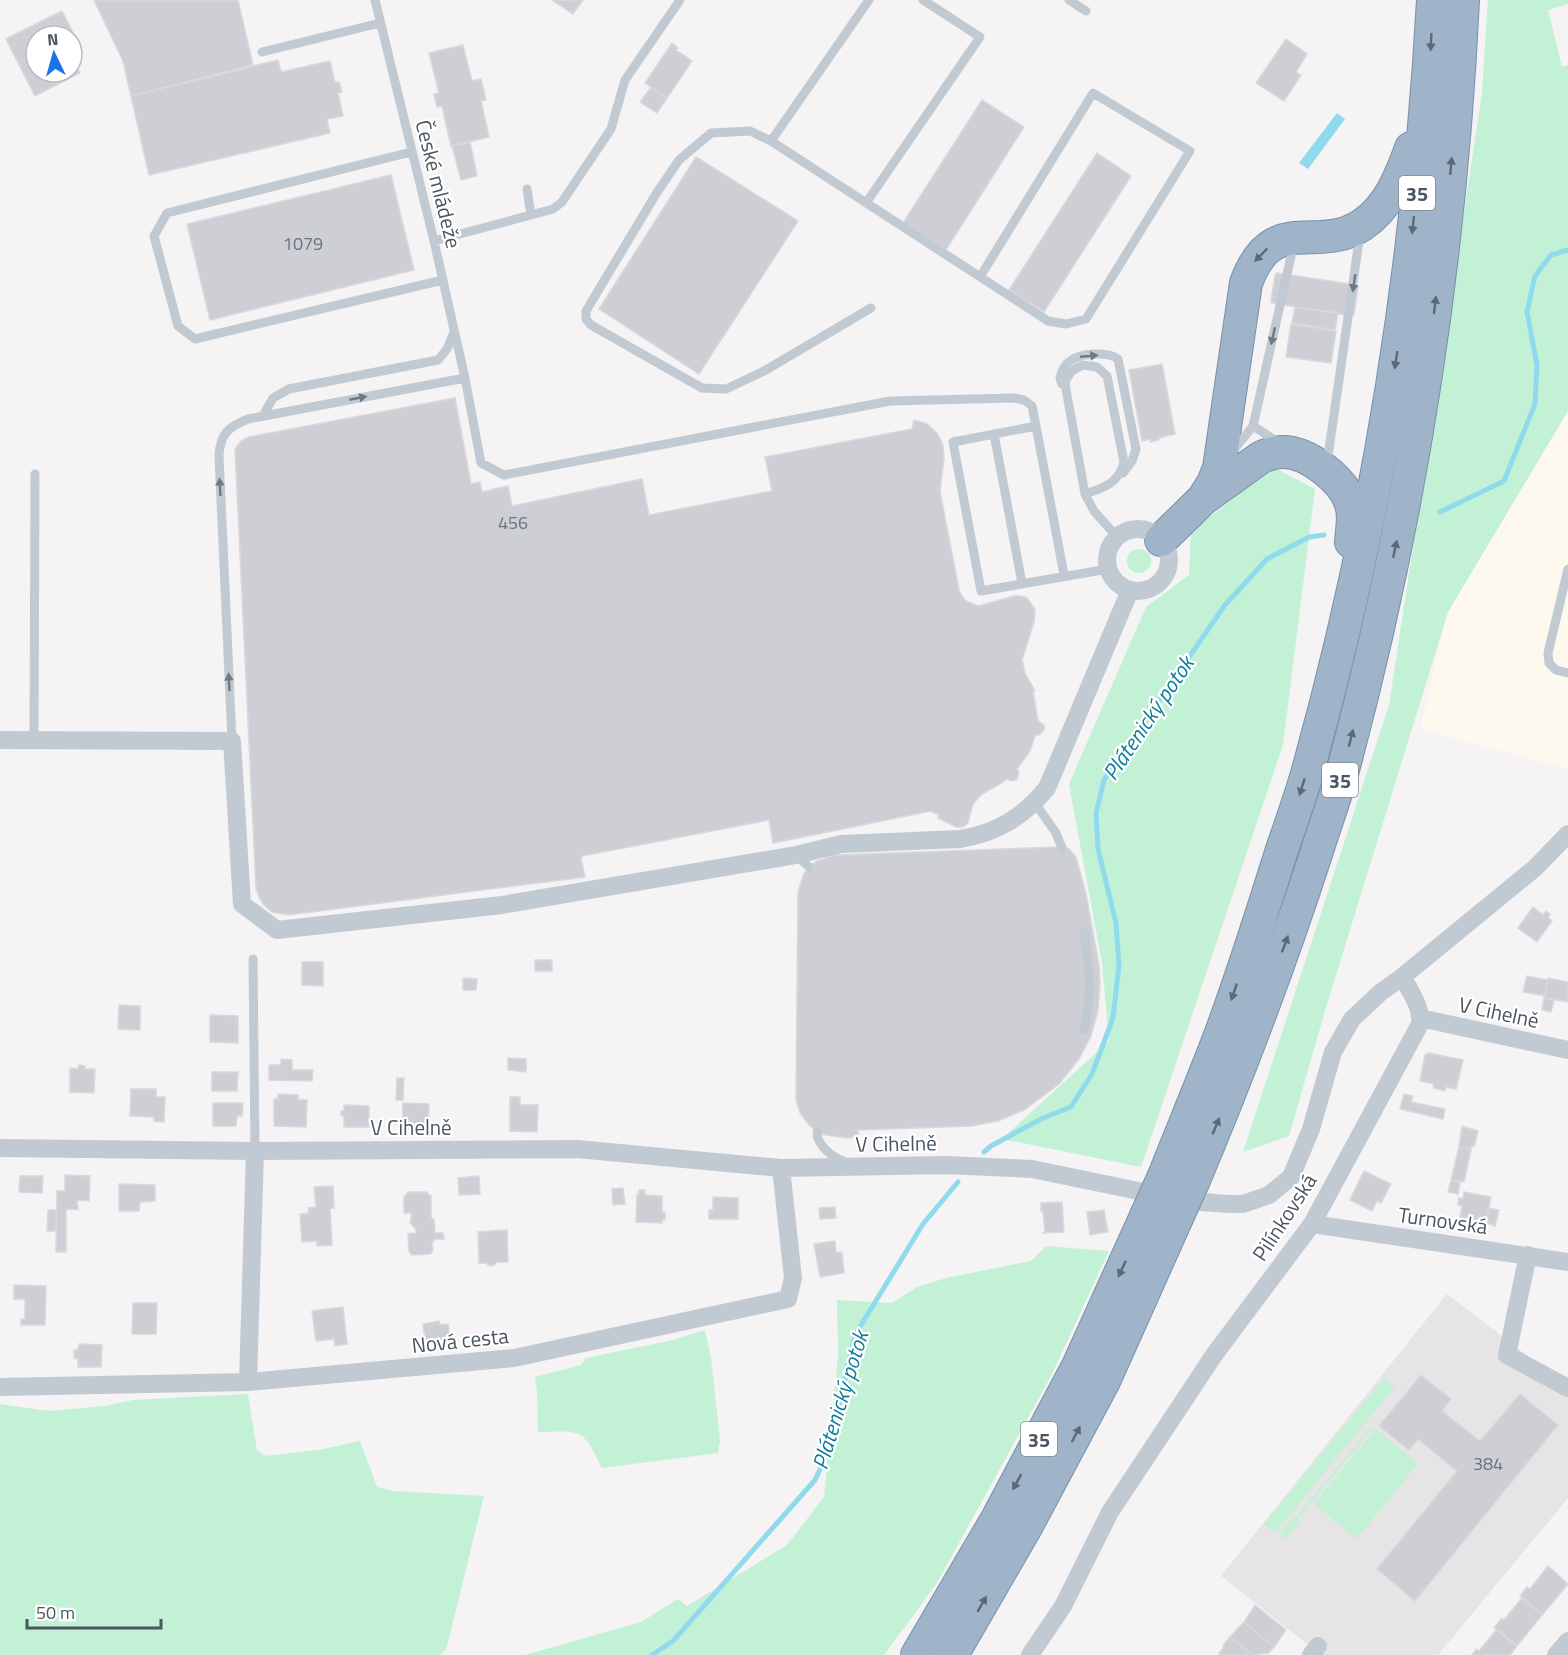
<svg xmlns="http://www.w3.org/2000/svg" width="1568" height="1655" font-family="'Titillium Web',sans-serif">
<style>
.commercial{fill:#fdf9ef}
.education{fill:#e6e4e5}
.green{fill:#c3f1d5}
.water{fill:#90daee}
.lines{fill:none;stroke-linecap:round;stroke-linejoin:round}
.stream{stroke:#90daee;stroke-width:5}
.building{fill:#cdcfd5;stroke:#d7d9de;stroke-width:1.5}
.trunk-casing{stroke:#7690ad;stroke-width:34}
.service{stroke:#c1cad2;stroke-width:9}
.minor{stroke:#c1cad2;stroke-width:18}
.trunk{stroke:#9fb4c9;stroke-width:32}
.trunk-bridge-casing{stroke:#7690ad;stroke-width:34;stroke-linecap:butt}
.trunk-bridge{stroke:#9fb4c9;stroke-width:32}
.oneway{fill:#5b6976}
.oneway2{fill:#6e7983}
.labels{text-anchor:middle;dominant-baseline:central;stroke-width:4.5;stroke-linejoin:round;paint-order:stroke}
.number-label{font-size:18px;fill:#6b747e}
.shield{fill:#fff;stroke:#808990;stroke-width:1.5}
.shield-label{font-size:20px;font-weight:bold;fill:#4a5661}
.street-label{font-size:21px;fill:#4a5661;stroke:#fff}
.water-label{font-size:22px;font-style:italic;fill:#0c7c9b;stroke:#fff}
</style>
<rect width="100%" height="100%" fill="#f5f3f3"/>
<!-- commercial -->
<path class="commercial" d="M1568,411v358l-148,-40 28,-117z"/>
<!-- education -->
<path class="education" d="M1447,1294l121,93v111l-130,157h-117l-100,-79z"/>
<!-- green -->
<path class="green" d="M1488,0h80v4l-20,6 14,57 6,-2v346l-120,201 -123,399 -36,125 -46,16 146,-447 93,-612z
M1273,467l42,22 -32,256 -142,422 -139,-28 107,-98 -7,-78 -33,-179 77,-177 43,-32 2,-43z
M1127 561a12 12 0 1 1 24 0a12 12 0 1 1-24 0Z
M1046,1246l63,5 -57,123 -115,209 -53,72h-359l116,-33 37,-23 9,7 100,-61 37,-48 14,-141 -1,-56 55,3 25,-16 29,-9 85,-17z
M705,1330l6,27 9,83 -2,13 -116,15c-20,-41 -20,-37 -64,-36l-1,-42 -2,-13 46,-12 5,-7 87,-18z
M1384,1378l11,9 -120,146 -11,-9z
M248,1394l9,56 9,6 58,-7 36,-8 17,46 17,4 90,5 -38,154 -6,5h-440v-251l49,7 56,-5 28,-6z
M1371,1427l2,1 -76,92 2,2 -14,17 -6,-5 14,-17 2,1z
M1376,1429l42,35 -62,75 -42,-35z"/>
<!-- water -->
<path class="water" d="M1337,113l8,6 -37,50 -9,-6z"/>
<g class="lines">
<!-- stream -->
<path class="stream" d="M1440,512l64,-31 31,-77 2,-39 -10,-53 8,-36 16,-21 17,-5
M984,1152l7,-6 50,-27 30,-12 21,-33 21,-56 6,-53 -3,-42 -18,-74 -2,-36 8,-33 121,-175 42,-46 42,-22 15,-2
M652,1655l21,-14 142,-161 13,-28 27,-117 68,-111 35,-42"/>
</g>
<!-- building -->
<path class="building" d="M94,0h144l15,65 -122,31 -8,-35z
M552,0h31l-10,14z
M62,11l17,33 -7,4v-12h-36v36h36v-15l8,16 -45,23 -29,-57z
M1286,39l21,15 -11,18 5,3 -17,26 -28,-18z
M672,43l6,5 -2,2 16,11 -25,37 -22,-15z
M463,45l9,36 9,-2 5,21 -5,1 8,36 -38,9 -9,-40 -5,1 -3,-13 5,-1 -10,-40z
M278,60l3,12 49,-11 5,22 4,-1 3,10 -4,1 5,23 -16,3 3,14 -181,42 -18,-79z
M651,87l16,11 -10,15 -17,-11z
M982,100l42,27 -78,123 -43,-27z
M470,142l7,34 -16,4 -9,-34z
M1097,153l34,23 -87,136 -35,-22z
M696,157l102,64 -99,153 -100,-65z
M391,175l23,95 -204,50 -23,-96z
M1277,273l79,12 2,2 -4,27 -3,2 -79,-13 -1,-2 4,-26z
M1295,307l43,6 -3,17 -43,-7z
M1291,324l45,7 -5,32 -45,-6z
M1162,364l13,70 -16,4v2l-8,2v-3l-9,2 -13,-71z
M455,398l16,86 9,-2 2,10 26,-6 4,20 130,-27 7,36 123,-24 -7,-34 147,-28 2,-9 13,4 10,9 6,12 1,13 -4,33 19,99 3,6 4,5 12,5 36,-10h7l6,2 8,11 -1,13 -12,38 3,13 10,18h-2l5,30 6,4v5l-4,4 -5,2 -5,15 -13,18 2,3 -2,7 -4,2 -7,-2 -4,4 -20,11 -9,10 -5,19 -5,4h-7l-18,-9 1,-3 -8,-4 -158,32 -4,-23 -187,36 -1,2 4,19 -297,38 -16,-3 -8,-7 -5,-8 -3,-9 -21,-439 6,-8 8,-4z
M1059,847l10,2 7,8 10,37 13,71 1,20 -2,25 -7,26 -12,23 -20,25 -35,26 -26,11 -26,5 -114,4v7l-12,1 -25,-4 -12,-9 -9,-12 -4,-14 2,-208 6,-17 5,-7 8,-6 18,-6z
M1533,907l10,8 3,-4 4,3 -2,4 4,3 -15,21 -19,-14z
M535,960h17v11h-17z
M302,962h21v24l-21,-1z
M1527,976l21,4 -3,16 -22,-4z
M463,978l14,1 -1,11h-13z
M1548,978l20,4v20l-24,-4z
M1544,998l10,2 -3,12 -9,-2z
M119,1005l21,1v24l-22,-1z
M210,1015l28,1v27l-28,-1z
M1429,1053l34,7 -7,29 -10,-2 -1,4 -12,-3 1,-4 -14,-3 5,-26z
M508,1058l18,1v13l-18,-2z
M281,1059l11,1v10h21l-1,11 -43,-1v-15h12z
M79,1065l6,1v3h10l-1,24 -24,-1v-24l8,1z
M212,1072h26l-1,19h-25z
M397,1078h7l-1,22h-7z
M131,1089h25v8h9l-1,25 -10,-1v-4l-24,-1z
M278,1094l20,1v5h9l-1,27 -32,-1v-27h4z
M1404,1094l9,2 -2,6 34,7 -2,10 -43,-10z
M510,1097h10v8h18l-1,27 -27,-1z
M213,1103h30l-1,13h-5l-1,10h-23z
M403,1103l26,1 -1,21 -18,-1v5h-8z
M344,1105l25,1v21h-25v-11h-3v-5h3z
M1462,1126l16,5 -4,16 -3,-1v4l-12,-3z
M1459,1147l12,3 -7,32 -13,-2z
M1364,1171l27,13 -10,19 -4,-2 -5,10 -22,-11z
M65,1175l25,1 -1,25 -12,-1 1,10 -12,-1v43h-10l1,-61h8z
M20,1176h23l-1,17 -23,-1z
M479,1176l1,18 -21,1 -1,-17z
M1451,1180l9,2 -2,12 -10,-2z
M119,1184l36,1v16l-15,1 -1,9h-20z
M333,1186l1,22h-4l2,37 -15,1v-5l-15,1 -2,-28 9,-1 -1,-5 8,-1 -2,-20z
M623,1188l2,16 -12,1 -1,-16z
M639,1190h6v5l17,1v16h3v8h-3v3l-26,-1 1,-28 2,1z
M408,1192h18l5,4v21l3,3 1,13h8l1,6h-9l-3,4 1,7 -3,4 -18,1 -3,-4 -1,-17 8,-1v-4l-6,-6 2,-10h-8v-16z
M1464,1192l27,5 -6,27 -9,1 -4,-4 -12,-4 2,-11 -4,-1 1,-7 4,1z
M713,1197l25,1v21h-29v-9h4z
M1062,1202l2,30 -22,1h3l-2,-22h-2v-8z
M835,1207l1,11 -16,1 -1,-11z
M1489,1208l10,2 -4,16 -9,-3z
M48,1210h8v21h-9z
M1104,1210l4,22 -18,3 -3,-23z
M507,1230l1,32h-11l-3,3 -5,1 -3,-3h-7l-1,-31z
M835,1241l1,12 6,-1 2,21 -24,4 -6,-33z
M14,1285l32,1 -1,39h-24v-6h4v-20h-11z
M133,1303h24l-1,31h-24z
M343,1307l4,37 -12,2 -1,-7 -18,2 -4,-30z
M439,1321l1,4 8,-1 2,16 -25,3 -2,-19z
M79,1344l23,1 -1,22h-23v-8l-4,-1v-8h4z
M1421,1375l30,24 -9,12 38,30 40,-47 38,31 -143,176 -38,-32 80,-98 -39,-32 -9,11 -30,-24z
M1548,1566l20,18 -26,31 -22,-19 7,-9 3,2z
M1522,1598l20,17 -25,31 -23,-18 8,-10 2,2z
M1255,1605l31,25 -12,17 -30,-25z
M1244,1622l30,25 -6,6 -16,2 -22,-18z
M1497,1629l20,17 -7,9h-38l4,-6 3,2z
M1230,1637l22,18h-32l-1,-2 5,-6 -1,-2z"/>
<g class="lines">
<!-- trunk casing -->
<g class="trunk-casing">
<path id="trunk" d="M1203,499l10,-16 6,-15 27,-185c27,-73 70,-28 116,-58 27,-18 39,-49 49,-77
M1161,540l42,-41 57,-41c7,-4 15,-6 23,-6 25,0 61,28 68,52 4,12 1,25 0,38
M1164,1176c17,-43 35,-86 52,-130 24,-62 44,-127 64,-190 10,-31 22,-62 30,-93 69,-249 109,-506 123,-763
M1194,1180c45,-107 86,-215 122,-326 9,-29 20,-58 28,-88 67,-250 107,-507 119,-766
M917,1655l80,-136 81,-153 68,-150
M952,1655l74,-128 78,-146 72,-161"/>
</g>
<!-- service -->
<path class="service" d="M375,0l59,241 31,137 16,85 23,12 386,-74 124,-3 10,2 8,6 4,20
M869,0l-98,141 -21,-10 -39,2 -32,27 -23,34 -70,117v8l5,6 111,63 24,1 38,-18 107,-63
M1069,0l17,11
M262,52l118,-29
M771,141l277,180 18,3 20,-5 104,-168 -97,-58 -113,184
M411,152l-244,61 -13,23 24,90 17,13 248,-59
M527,189l4,26
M866,203l114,-166 -57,-37
M434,241l119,-32 9,-7 49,-73 14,-49 55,-80
M1083,365l14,2 10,9 17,86c-5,21 -20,26 -39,32l-20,-110c2,-10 8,-15 18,-19z
M1062,384l-2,-6c2,-7 4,-13 10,-17 10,-8 38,-10 48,-2l18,90 -4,12 -9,12
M265,412l8,-14 16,-9 149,-29 9,-11 7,-17
M994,434l28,149
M1281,444l-28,-18 41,-183
M1232,452l21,-26
M1327,463l33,-229
M1085,494l9,17 23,26
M1568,569l-20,84 1,10 7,7 12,3
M1064,575l-28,-149 -83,16 28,149 127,-22
M34,740l1,-266
M232,741l-13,-285c1,-22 9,-29 29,-37l217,-41
M1035,803l21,30 6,15
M796,855l13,12
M1084,932c5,37 9,60 0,98
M253,959l2,192
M817,1132c0,14 17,27 29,30"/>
<!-- minor -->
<path class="minor" d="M1107 560a31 31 0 1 1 62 0a31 31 0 1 1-62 0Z
M0,740l232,1 10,163 35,26 225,-25 294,-50 45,-11 119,-5c37,-6 63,-22 87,-51l83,-198
M1420,1018l148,32
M0,1148l255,3 322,-2 204,19 165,-3 86,4 155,32 42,3h14l26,-9 22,-18 20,-48 22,-77 19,-33 29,-27 21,-15 133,-109 33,-34
M1312,1224l256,38
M1528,1255l-21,100 61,33
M248,1382l7,-231
M0,1387l248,-5 266,-24 274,-59 5,-21 -12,-110
M1030,1655l33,-49 47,-94 104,-157 98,-131 108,-200c2,-16 -10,-34 -18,-47
M1311,1655l7,-9
M1556,1655l12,-14"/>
<!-- trunk -->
<use href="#trunk" class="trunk"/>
<!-- trunk-bridge casing -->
<g class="trunk-bridge-casing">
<path id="trunk-bridge" d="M1146,1216l18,-40
M1176,1220l18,-40"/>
</g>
<!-- trunk-bridge -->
<use href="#trunk-bridge" class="trunk-bridge"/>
</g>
<!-- one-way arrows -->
<defs><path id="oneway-solid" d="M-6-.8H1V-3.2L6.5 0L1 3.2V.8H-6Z" transform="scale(1.5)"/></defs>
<g class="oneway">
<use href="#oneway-solid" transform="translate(1431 42) rotate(93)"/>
<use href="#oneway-solid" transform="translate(1451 166) rotate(-85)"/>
<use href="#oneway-solid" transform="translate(1413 225) rotate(96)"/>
<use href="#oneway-solid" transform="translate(1261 255) rotate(134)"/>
<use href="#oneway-solid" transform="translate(1435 305) rotate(-83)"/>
<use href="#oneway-solid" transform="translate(1396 360) rotate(99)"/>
<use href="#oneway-solid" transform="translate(1395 549) rotate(-78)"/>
<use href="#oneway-solid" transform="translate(1351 738) rotate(-76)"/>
<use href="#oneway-solid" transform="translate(1302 787) rotate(108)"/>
<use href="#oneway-solid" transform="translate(1285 944) rotate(-70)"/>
<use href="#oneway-solid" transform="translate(1234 992) rotate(109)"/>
<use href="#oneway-solid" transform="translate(1216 1126) rotate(-67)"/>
<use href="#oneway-solid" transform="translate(1122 1269) rotate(115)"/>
<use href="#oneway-solid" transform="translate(1076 1434) rotate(-62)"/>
<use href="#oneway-solid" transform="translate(1017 1482) rotate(118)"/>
<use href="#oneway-solid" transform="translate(982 1604) rotate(-60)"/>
</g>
<g class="oneway2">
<use href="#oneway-solid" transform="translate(1354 283) rotate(98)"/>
<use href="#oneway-solid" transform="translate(1273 336) rotate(103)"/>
<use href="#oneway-solid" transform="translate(1089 356) rotate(-5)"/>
<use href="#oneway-solid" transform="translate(358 398) rotate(-11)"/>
<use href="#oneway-solid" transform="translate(220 487) rotate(-93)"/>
<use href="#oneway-solid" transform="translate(229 682) rotate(-93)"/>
</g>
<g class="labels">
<!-- number labels -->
<g class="number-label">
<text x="303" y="243">1079</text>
<text x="513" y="522">456</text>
<text x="1488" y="1463">384</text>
</g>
<!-- shield labels -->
<g class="shield">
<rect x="1399" y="176" width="36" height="34" rx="4.5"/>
<rect x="1322" y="763" width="36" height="34" rx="4.5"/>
<rect x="1021" y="1422" width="36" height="34" rx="4.5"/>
</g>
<g class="shield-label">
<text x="1417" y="193">35</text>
<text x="1340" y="780">35</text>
<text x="1039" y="1439">35</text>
</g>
<!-- street labels -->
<g class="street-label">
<text transform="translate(439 184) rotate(76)">České mládeže</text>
<text transform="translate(1499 1012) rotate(12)">V Cihelně</text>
<text x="411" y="1127">V Cihelně</text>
<text transform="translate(896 1143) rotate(-1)">V Cihelně</text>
<text transform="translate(1284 1217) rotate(-57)">Pilínkovská</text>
<text transform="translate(1443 1220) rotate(8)">Turnovská</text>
<text transform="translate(460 1340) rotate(-6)">Nová cesta</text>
</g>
<!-- water labels -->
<g class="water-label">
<text transform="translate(1148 718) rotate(-56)">Plátenický potok</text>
<text transform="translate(840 1400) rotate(-73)">Plátenický potok</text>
</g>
</g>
<!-- north arrow -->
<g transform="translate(54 54) rotate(355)"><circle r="28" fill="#ffffff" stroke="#b7bbc0" stroke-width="1.5"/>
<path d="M0-4.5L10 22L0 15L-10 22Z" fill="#1a73e8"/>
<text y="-9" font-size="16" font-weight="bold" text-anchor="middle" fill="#4a5661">N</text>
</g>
<!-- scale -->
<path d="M27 1619v9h134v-9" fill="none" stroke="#4a5661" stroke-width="3"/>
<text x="36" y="1619" font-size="18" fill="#4a5661" stroke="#ffffff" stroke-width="4.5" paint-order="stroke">50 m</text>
</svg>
